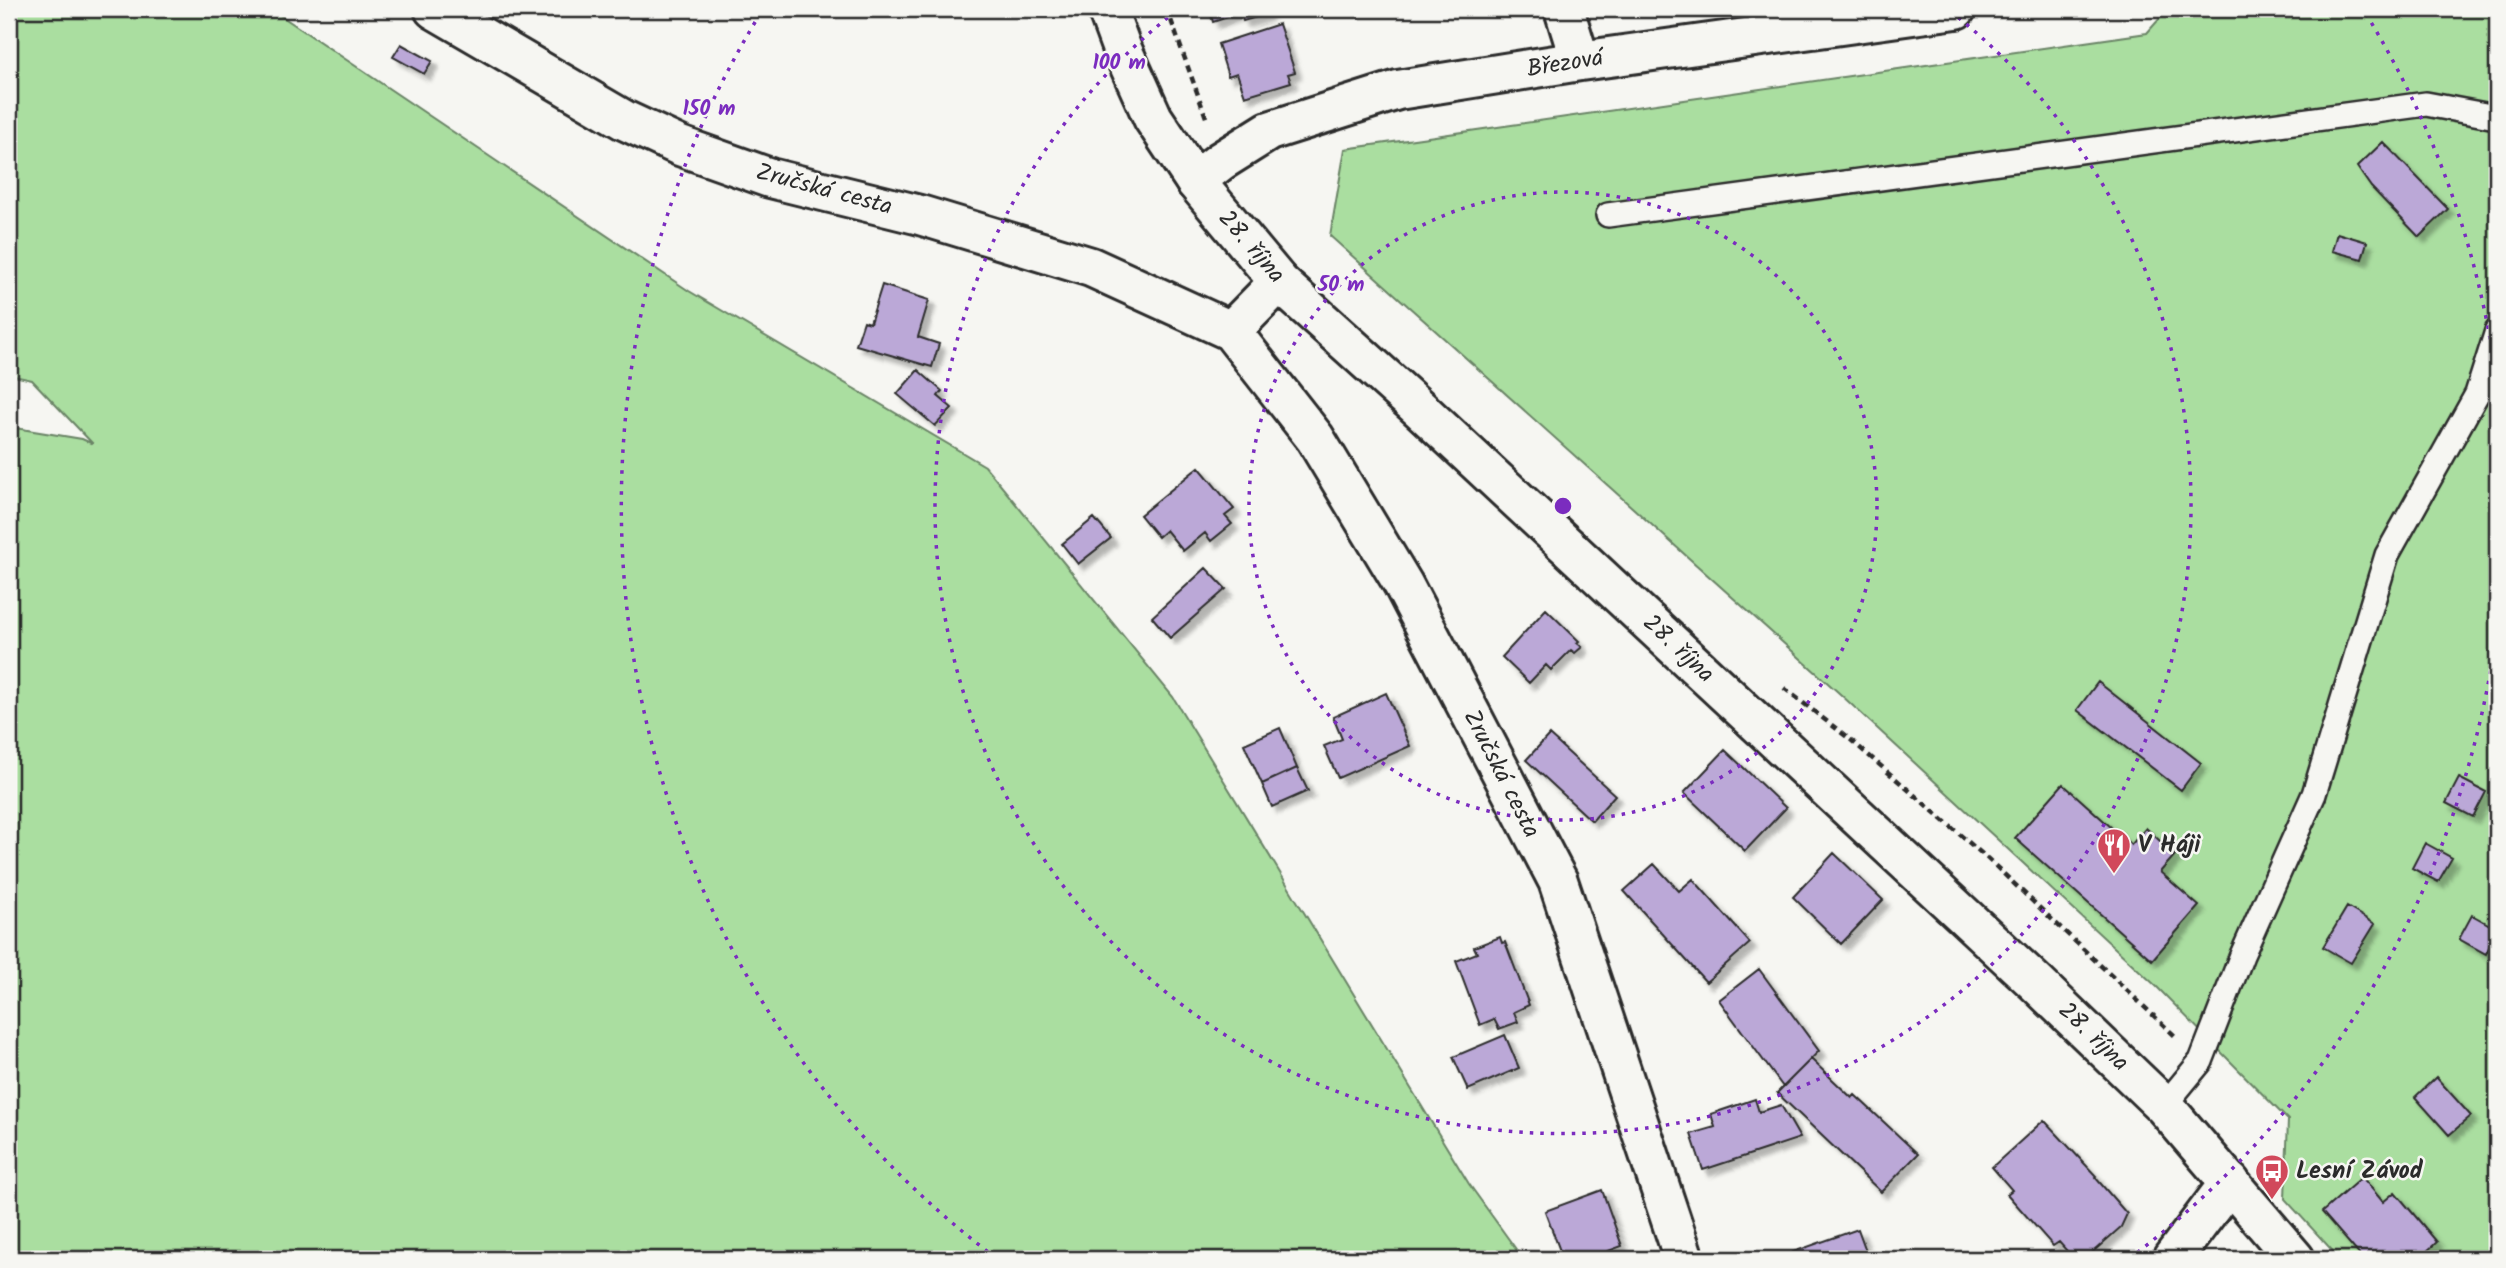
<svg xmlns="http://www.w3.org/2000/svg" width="2506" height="1268" font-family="Kalam,sans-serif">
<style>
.green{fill:#aadea0;stroke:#6a8466;stroke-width:2}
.building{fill:#bba8d7;stroke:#2b2b2b;stroke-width:2;filter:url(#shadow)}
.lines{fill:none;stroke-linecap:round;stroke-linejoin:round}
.lane-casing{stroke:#2b2b2b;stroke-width:28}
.street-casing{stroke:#2b2b2b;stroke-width:44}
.secondary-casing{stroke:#2b2b2b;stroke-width:44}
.path{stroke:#2b2b2b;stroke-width:4.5;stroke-dasharray:7 5;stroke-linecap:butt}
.lane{stroke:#f6f6f2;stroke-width:23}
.street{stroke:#f6f6f2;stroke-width:38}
.secondary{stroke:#f6f6f2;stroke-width:38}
.ring{fill:none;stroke:#7b2cbf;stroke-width:3.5;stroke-dasharray:3.5 7}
.labels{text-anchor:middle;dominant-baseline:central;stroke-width:5;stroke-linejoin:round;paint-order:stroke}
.street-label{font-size:24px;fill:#2b2b2b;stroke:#f6f6f2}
.poi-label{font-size:24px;font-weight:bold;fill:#2b2b2b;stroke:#f6f6f2;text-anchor:start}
.centre{fill:#7b2cbf;stroke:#f6f6f2;stroke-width:3.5}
.ring-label{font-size:21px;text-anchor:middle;font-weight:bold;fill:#7b2cbf;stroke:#f6f6f2;stroke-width:5;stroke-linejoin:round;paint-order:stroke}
</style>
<defs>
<filter id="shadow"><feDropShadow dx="6" dy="6" stdDeviation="2" flood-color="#0004"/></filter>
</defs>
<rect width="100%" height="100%" fill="#f6f6f2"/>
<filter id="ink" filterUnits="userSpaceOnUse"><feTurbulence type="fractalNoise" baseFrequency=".0143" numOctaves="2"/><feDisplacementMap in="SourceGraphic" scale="14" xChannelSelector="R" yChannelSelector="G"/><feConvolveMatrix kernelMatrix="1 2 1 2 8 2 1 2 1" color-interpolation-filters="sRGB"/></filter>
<g filter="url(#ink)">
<!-- green -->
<path class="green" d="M9,9h262l418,282 296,175 188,231 296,487 54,75h-1514v-832l73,12 11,5 -61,-64 -23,-5z
M2168,9h329v1250h-157l-55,-60 3,-79 -132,-134 -317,-293 -509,-457 15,-87 802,-116z"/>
<!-- building -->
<path class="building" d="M1206,9h60l1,5 -24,7 -3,-8 -27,9 -3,-10 -3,1z
M1279,24l16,48 -7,2 3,8 -46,14 -8,-23 -9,3 -10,-32z
M401,44l31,17 -8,13 -31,-17z
M2383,142l65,67 -29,28 -48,-50 -14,-20z
M2337,233l30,9 -5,17 -30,-8z
M882,285l47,15 -11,37 21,7 -7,23 -76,-22 8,-24 6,2z
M918,370l24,21 -4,5 14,12 -17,18 -38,-32z
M1199,467l35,42 -9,7 7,8 -21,17 -6,-8 -22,18 -17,-21 -8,7 -18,-22z
M1094,518l17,20 -33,26 -16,-20z
M1206,568l20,21 -56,49 -18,-21z
M1546,609l33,32 -2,2 5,4 -7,6 -4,-3 -20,20 -5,-5 -17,18 -27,-26z
M2098,682l103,81 -20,27 -104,-80z
M1386,693l24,53 -72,32 -14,-32 18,-7 -9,-22z
M1280,728l17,40 -35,16 -18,-40z
M1549,735l66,60 -23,26 -66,-61z
M1725,750l61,58 -41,43 -61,-58z
M1297,768l11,23 -36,16 -10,-23z
M2459,778l27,14 -13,25 -27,-14z
M2063,784l68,61 15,-17 29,27 -15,17 39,34 -47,54 -137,-122z
M2425,843l27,15 -14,24 -26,-14z
M1834,853l49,47 -42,44 -48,-47z
M1654,864l25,27 14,-12 57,64 -44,39 -82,-91z
M2347,907l28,17 -24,39 -28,-16z
M2472,915l25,14 -11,25 -27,-15z
M1500,937l2,6 3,-1 24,63 -15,7 4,10 -19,7 -5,-10 -14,6 -24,-64 21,-8 -3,-6z
M1759,969l60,82 -36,36 -64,-87z
M1505,1035l14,33 -51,22 -15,-33z
M1811,1059l41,39 3,-3 63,59 -37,38 -104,-99z
M2436,1077l35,39 -22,19 -34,-38z
M1755,1099l4,13 22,-7 19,33 -97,32 -12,-36 24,-7 -4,-13z
M2044,1120l52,56 -1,1 32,37 -6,13 -36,32h-11l-15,-17 -6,4 -46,-52 5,-4 -20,-23z
M2362,1177l21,25 12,-10 42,50 -11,10 6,7h-69l-41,-47z
M1602,1190l20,56 -35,13h-33l-2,-5 8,-3 -15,-40z
M1858,1229l11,30h-73l-3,-7z"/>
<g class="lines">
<!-- lane casing -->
<g class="lane-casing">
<path id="lane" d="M1608,215l818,-111 70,13
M2164,1106l37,-45 41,-106 72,-161 73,-239 90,-161 20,-63"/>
</g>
<!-- street casing -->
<g class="street-casing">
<path id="street" d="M434,9l190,111 56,26 90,32 150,37 171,52 140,64 84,107 88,146 155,297 126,378
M1564,9l16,52
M1195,181l26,-20 48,-30 129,-41 182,-29 376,-52
M1231,331l48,-49
M2172,1259l58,-77"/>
</g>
<!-- secondary casing -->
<g class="secondary-casing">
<path id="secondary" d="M1107,9l14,38 32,71 42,63 84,101 142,128 613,571 130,125 131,153"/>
</g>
<!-- path -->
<path class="path" d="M1167,9l40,111
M1784,688l67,52 137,119 187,177"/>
<!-- lane -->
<use href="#lane" class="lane"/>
<!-- street -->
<use href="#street" class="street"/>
<!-- secondary -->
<use href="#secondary" class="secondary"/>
</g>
</g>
<!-- distance rings -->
<g class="ring">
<circle cx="1563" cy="506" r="314"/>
<path d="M1950 11A628 628 0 1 1 1176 11"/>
<path d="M2497 629A942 942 0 0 1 2130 1258M996 1258A942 942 0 0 1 760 14M2366 14A942 942 0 0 1 2497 383"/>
</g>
<!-- icons -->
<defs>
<g id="restaurant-pin" transform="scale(1.75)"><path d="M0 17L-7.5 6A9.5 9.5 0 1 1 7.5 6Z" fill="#d1495b" stroke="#f6f6f2"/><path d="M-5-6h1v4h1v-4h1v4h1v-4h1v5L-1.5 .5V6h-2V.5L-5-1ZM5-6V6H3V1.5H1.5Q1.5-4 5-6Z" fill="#fff"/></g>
<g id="bus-pin" transform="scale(1.75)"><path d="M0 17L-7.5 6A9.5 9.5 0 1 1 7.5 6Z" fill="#d1495b" stroke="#f6f6f2"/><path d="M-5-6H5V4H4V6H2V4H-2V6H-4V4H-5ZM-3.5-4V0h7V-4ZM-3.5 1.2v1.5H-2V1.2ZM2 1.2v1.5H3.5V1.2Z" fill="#fff"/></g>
</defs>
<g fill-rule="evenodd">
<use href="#restaurant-pin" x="2114" y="845"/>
<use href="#bus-pin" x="2272" y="1171"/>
</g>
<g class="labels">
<!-- street labels -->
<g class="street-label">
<text transform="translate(1565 64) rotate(-9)">Březová</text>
<text transform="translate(824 190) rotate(15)">Zručská cesta</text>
<text transform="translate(1251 247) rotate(49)">28. října</text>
<text transform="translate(1678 649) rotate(43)">28. října</text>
<text transform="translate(1501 774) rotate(63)">Zručská cesta</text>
<text transform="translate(2093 1037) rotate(44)">28. října</text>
</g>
<!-- poi labels -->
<g class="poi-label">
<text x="2138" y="845">V Háji</text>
<text x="2296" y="1171">Lesní Závod</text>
</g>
</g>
<circle cx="1563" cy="506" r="10" class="centre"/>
<g class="ring-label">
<text x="1119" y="69">100 m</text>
<text x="709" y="115">150 m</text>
<text x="1341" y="291">50 m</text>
</g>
<!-- margin -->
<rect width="2506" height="1268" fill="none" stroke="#f6f6f2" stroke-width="35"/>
<rect x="18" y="18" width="2471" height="1233" fill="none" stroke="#2b2b2b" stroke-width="2.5" filter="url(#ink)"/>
</svg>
